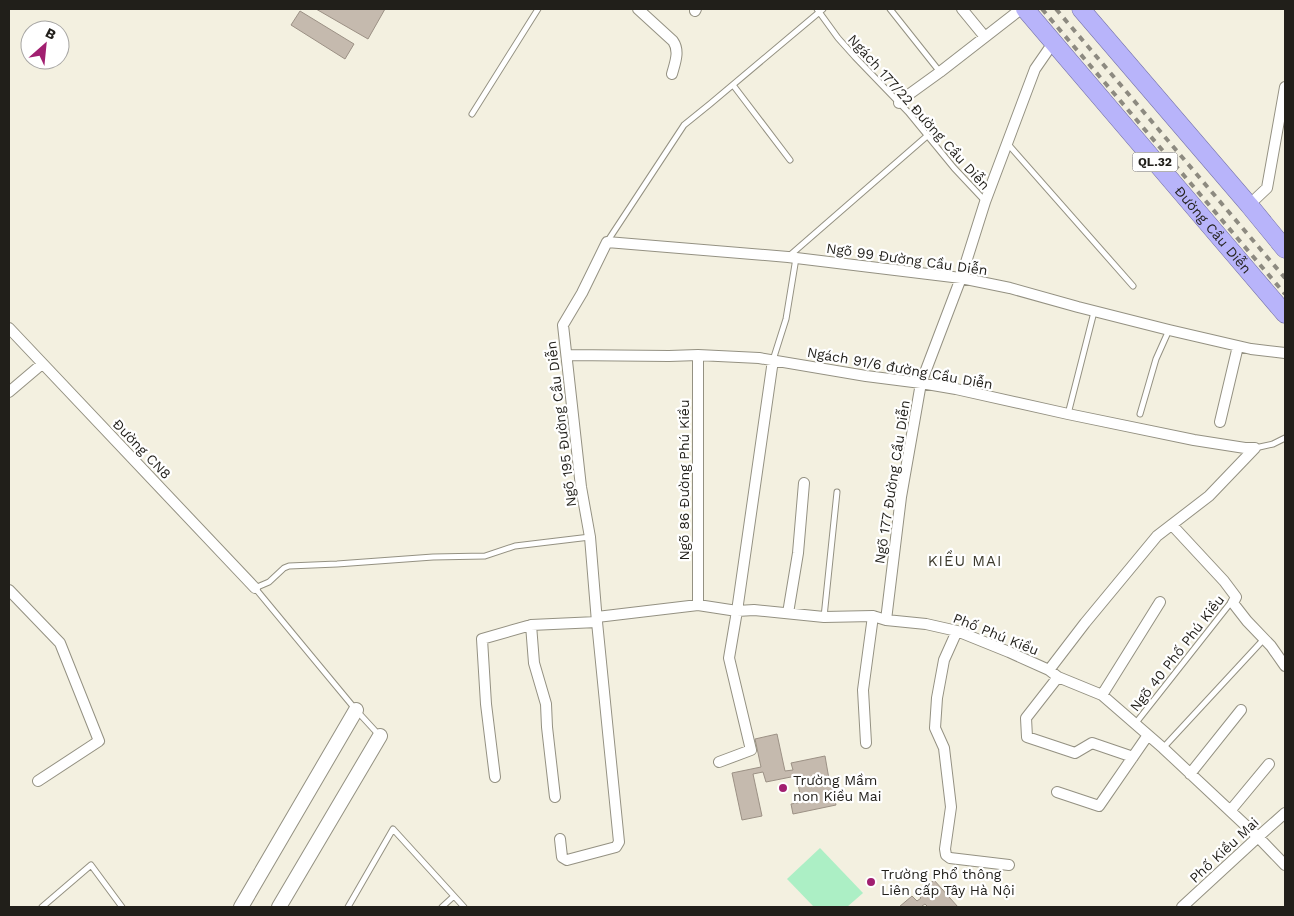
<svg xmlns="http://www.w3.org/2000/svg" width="1294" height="916" font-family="'Work Sans',sans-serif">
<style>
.green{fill:#acefc5}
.building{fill:#c5baae;stroke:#9c9185}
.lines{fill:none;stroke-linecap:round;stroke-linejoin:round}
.service-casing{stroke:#949182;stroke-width:7}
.minor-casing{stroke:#949182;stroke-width:12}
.tertiary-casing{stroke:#949182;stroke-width:16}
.trunk-casing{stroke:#7774aa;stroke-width:19}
.service{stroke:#fff;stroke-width:5}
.minor{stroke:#fff;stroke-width:10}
.tertiary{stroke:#fff;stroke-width:14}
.trunk{stroke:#b8b4fa;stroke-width:18}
.rail{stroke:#8d8a80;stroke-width:4;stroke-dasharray:6 6;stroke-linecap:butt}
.poi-dot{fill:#a11f70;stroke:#fff;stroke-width:2}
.labels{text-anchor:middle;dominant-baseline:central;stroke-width:4.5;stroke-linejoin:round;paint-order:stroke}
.shield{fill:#fff;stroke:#64625f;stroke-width:1}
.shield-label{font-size:12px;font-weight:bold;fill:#211f1a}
.street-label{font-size:14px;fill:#211f1a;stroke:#fff}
.poi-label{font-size:14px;fill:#211f1a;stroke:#fff;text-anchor:start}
.neighbourhood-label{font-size:15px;letter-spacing:1px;fill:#3c3a2d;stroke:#fff}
</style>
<rect width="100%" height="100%" fill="#f3f0e0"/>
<!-- green -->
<path class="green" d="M820,848l43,45 -16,14h-33l-27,-28z"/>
<!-- building -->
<path class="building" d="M316,9h69l-17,30z
M300,11l54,33 -9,15 -54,-34z
M777,734l8,37 8,-1 -2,-7 34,-7 4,23 -8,1 1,6 9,-2 5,21 -43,9 -2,-10 11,-2 -6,-26 -30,6 -3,-10 -10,2 9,42 -20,4 -10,-47 29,-6 -6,-28z
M934,880l24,27h-30l-3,-3 -3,2 1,1h-24l13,-11 5,5 4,-3 -4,-4z"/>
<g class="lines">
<!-- service casing -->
<g class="service-casing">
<path id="service" d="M817,9l21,29 17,19 53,55 46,56 31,33
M890,9l50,63
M733,85l57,75
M472,114l66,-105
M1007,143l126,143
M607,242l77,-117 26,-21 113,-95
M788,257l139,-121
M773,360l13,-41 10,-61
M1068,414l26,-102
M1140,414l16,-55 13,-29
M1255,448l18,-4 12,-6
M824,617l13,-125
M1135,724l97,-123
M379,735l-23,-25 -101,-122 14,-6 15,-14 5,-2 48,-2 96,-7 52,-1 30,-10 75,-9
M1163,748l101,-109
M42,907l49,-42 31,42
M348,907l45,-78 71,78
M442,907l12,-11"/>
</g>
<!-- minor casing -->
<g class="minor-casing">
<path id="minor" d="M638,9l35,32c7,10 2,22 -1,33
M962,9l23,28
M695,11l1,-2
M899,103l5,-5 36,-26 81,-63
M1249,205l18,-17 18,-101
M9,328l246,260
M567,355l102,1 29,-1 61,3 107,18 55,7 35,6 112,25 126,26 51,8h10
M9,392l33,-28
M1220,422l18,-76
M1172,525l52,56 12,16 -3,6 14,18 24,25 14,20
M9,590l51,53 39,98 -61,40
M698,605v-250
M788,613l10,-60 6,-70
M597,617l101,-12 39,6 17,-1 70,7 49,-1 13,4 40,4 31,7 52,21 40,18 9,7 44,18 61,53 95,89 27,28
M886,620l15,-123 20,-114 40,-105 24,-76 50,-133 18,-26
M531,625l3,38 12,41 1,23 8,70
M957,631l-13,29 -7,38 -2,30 9,20 7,59 -6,42 1,6 4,3 59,7
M1049,670l36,-47 72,-87 52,-40 46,-48
M1058,677l-32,41 1,19 48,16 17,-10 41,14
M1102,695l58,-93
M866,743l-3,-53 10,-74
M719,762l32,-12 -22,-92 8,-47 36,-251
M1190,774l51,-64
M495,777l-9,-73 -4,-65 49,-14 66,-3
M1057,792l42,14 49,-71
M1230,811l39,-47
M560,839l2,18 5,3 49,-13 3,-5 -22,-220 -7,-85 -9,-50 -18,-162 19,-32 25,-51 181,15 173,21 49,10 68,19 91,23 82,19 34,4
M1182,907l76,-70 27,-24"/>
</g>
<!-- tertiary casing -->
<g class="tertiary-casing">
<path id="tertiary" d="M241,907l115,-197
M279,907l101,-171"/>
</g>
<!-- trunk casing -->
<g class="trunk-casing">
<g id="trunk">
<path id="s1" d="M1025,9l260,305"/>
<path d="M1081,9l168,196 36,44"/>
</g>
</g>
<!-- service -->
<use href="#service" class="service"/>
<!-- minor -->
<use href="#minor" class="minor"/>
<!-- tertiary -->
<use href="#tertiary" class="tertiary"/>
<!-- trunk -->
<use href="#trunk" class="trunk"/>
<!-- rail -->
<path class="rail" d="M1042,9l243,285
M1056,9l229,269"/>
</g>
<!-- markers -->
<g class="poi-dot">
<circle cx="783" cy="788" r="5"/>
<circle cx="871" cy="882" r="5"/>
</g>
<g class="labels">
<!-- shield labels -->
<rect class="shield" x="1132.5" y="152.5" width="45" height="19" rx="4"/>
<g class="shield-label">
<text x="1155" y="162">QL.32</text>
</g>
<!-- street labels -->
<g class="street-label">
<text transform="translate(919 112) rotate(48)">Ngách 177/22 Đường Cầu Diễn</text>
<text stroke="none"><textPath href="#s1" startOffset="290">Đường Cầu Diễn</textPath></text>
<text transform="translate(907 259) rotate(8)">Ngõ 99 Đường Cầu Diễn</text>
<text transform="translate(900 368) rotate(10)">Ngách 91/6 đường Cầu Diễn</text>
<text transform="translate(561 424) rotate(-97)">Ngõ 195 Đường Cầu Diễn</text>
<text transform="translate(142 449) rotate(46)">Đường CN8</text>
<text transform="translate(684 480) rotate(-90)">Ngõ 86 Đường Phú Kiều</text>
<text transform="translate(892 482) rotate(-81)">Ngõ 177 Đường Cầu Diễn</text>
<text transform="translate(996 634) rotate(22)">Phố Phú Kiều</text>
<text transform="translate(1177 653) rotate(-52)">Ngõ 40 Phố Phú Kiều</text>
<text transform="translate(1224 850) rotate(-43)">Phố Kiều Mai</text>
</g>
<!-- poi labels -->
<g class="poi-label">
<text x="793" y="780">Trường Mầm<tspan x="793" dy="16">non Kiều Mai</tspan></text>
<text x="881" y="874">Trường Phổ thông<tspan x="881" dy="16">Liên cấp Tây Hà Nội</tspan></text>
</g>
<!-- neighbourhood labels -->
<g class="neighbourhood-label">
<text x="965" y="561">KIỀU MAI</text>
</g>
</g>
<!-- border -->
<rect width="1294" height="916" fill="none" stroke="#211f1a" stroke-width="20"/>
<!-- north arrow -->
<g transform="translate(45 45) rotate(27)"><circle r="24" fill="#ffffff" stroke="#a6a5a3"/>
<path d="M0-4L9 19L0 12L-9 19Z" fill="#a11f70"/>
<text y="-8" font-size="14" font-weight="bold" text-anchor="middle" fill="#211f1a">B</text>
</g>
</svg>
